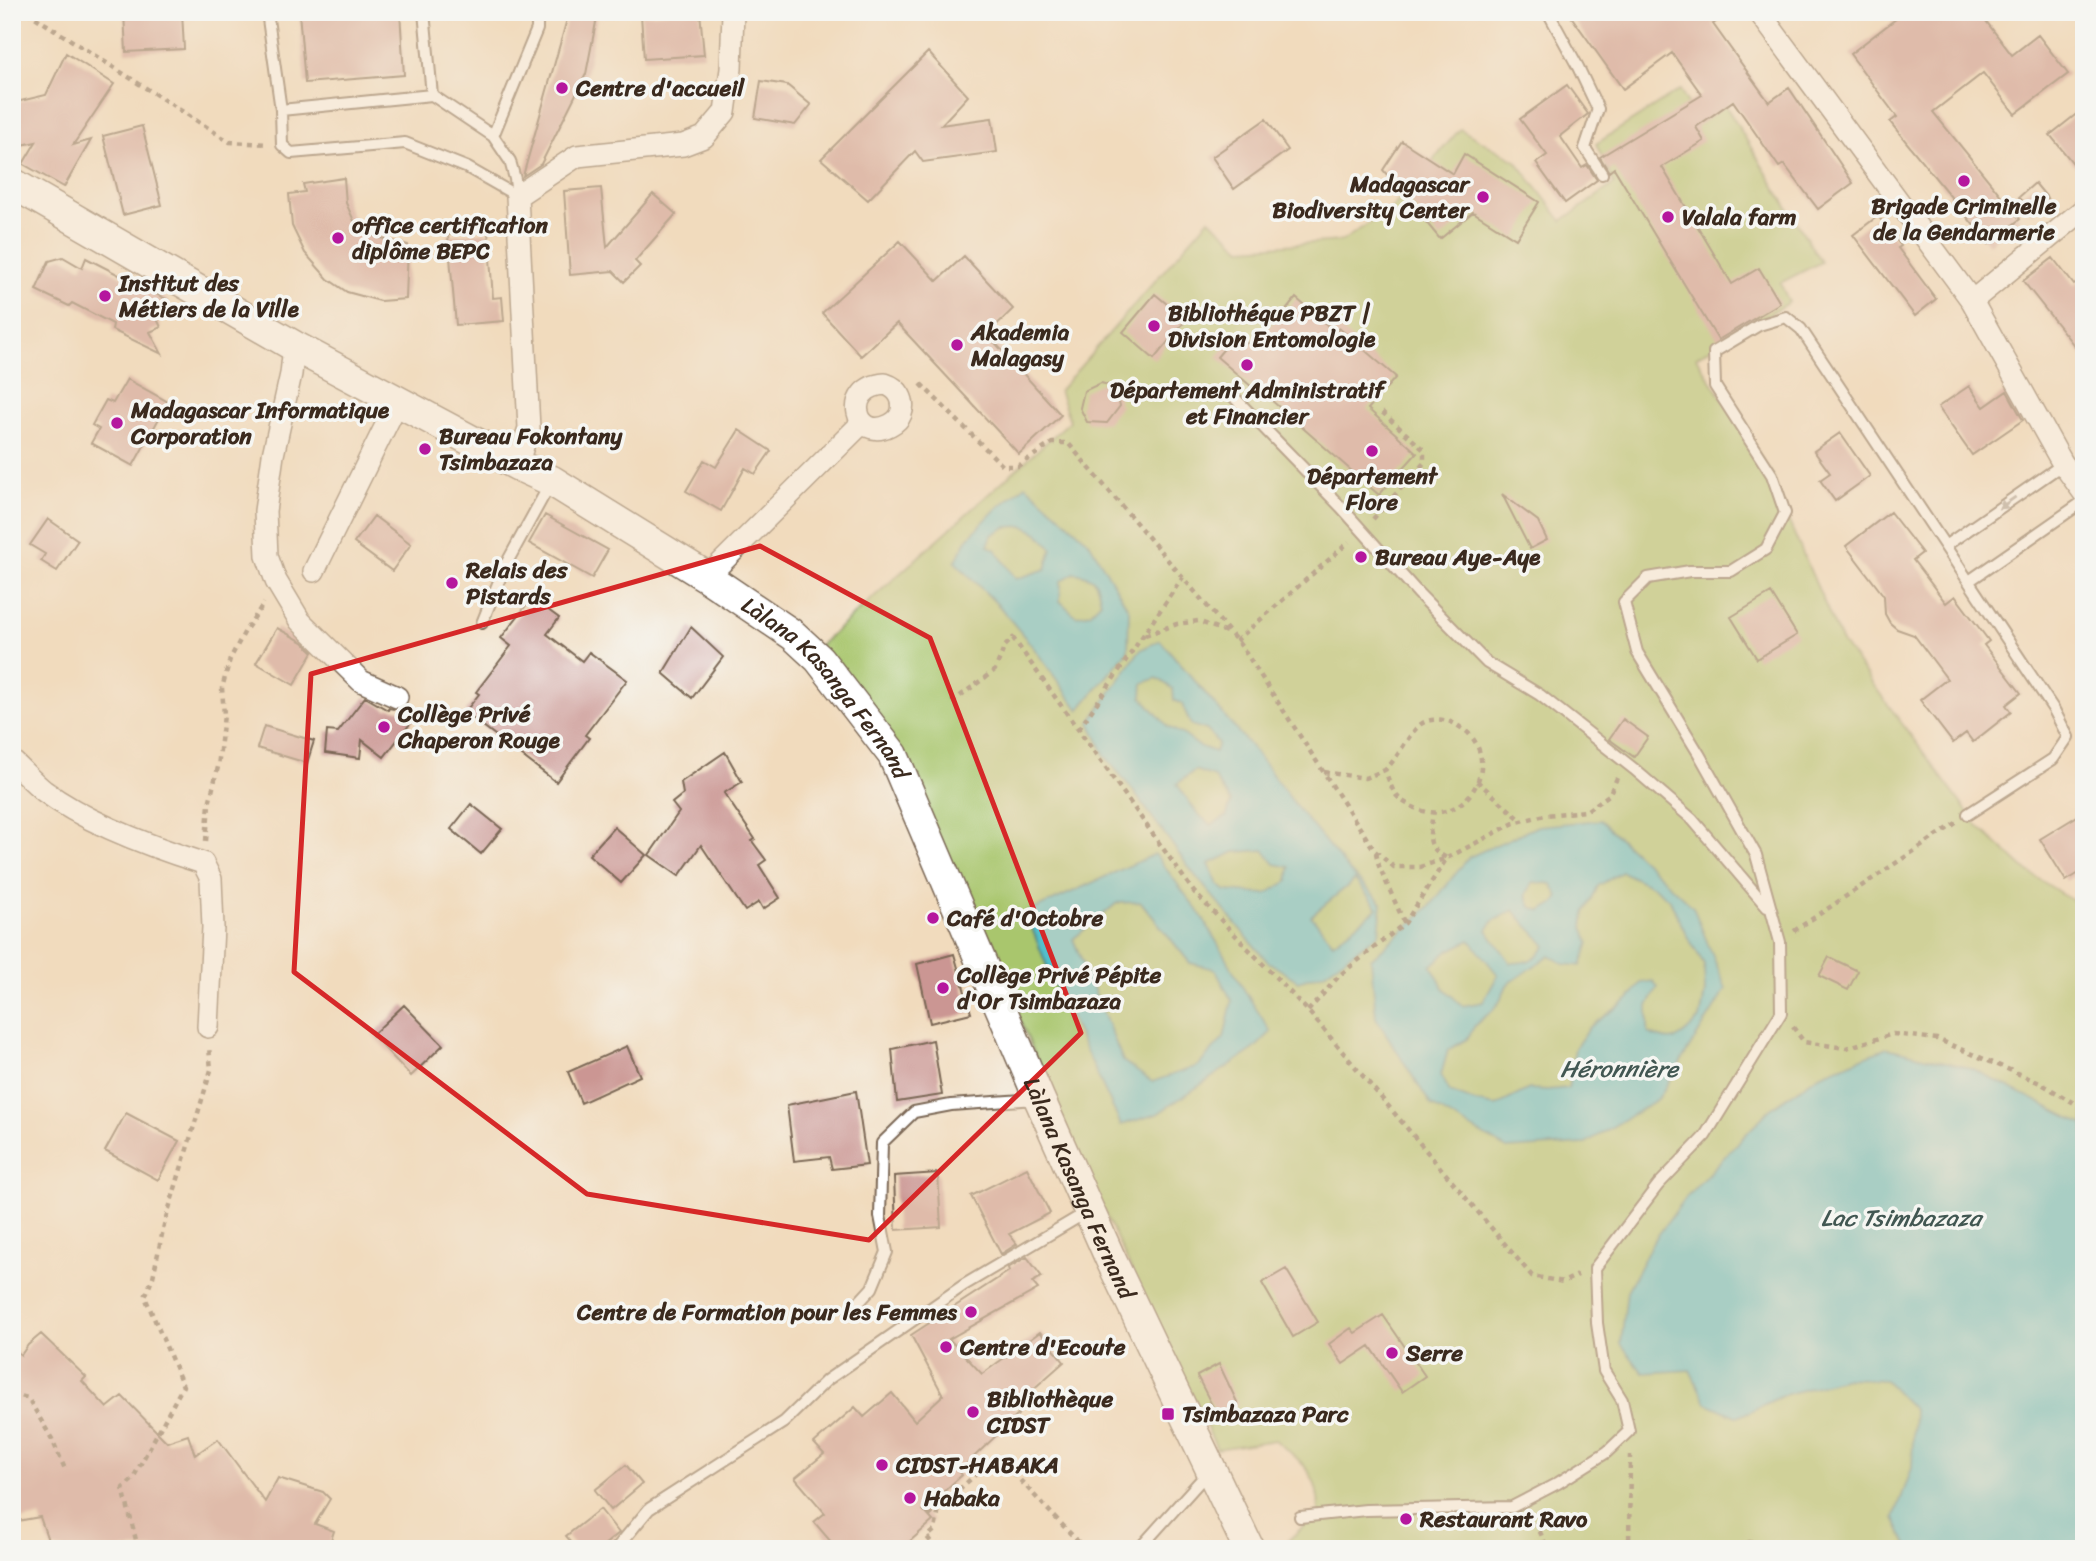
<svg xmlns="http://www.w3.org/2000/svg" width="2096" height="1561" font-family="Sriracha,sans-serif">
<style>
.green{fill:#a9c66d;stroke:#727846;stroke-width:2}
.water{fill:#52bfcc;stroke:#467475;stroke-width:2;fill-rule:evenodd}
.building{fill:#cb9693}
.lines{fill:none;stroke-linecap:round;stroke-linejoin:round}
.lane-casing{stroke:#7b6856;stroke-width:14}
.street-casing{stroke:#7b6856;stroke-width:24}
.secondary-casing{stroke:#7b6856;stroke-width:33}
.path{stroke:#7b6856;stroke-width:4.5;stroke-dasharray:5 5;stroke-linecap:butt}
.lane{stroke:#fff;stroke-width:10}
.street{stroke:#fff;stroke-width:21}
.secondary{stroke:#fff;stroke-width:30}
.oneway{fill:#a79f9a}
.marked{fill:none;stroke:#d62828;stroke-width:5;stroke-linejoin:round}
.poi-dot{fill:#b5179e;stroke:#f6f6f2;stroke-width:2.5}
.labels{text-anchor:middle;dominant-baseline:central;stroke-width:7;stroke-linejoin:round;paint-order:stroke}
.poi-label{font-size:23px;font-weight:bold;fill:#3b2a1e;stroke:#f6f6f2;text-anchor:start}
.street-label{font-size:23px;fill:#3b2a1e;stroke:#f6f6f2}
.water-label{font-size:24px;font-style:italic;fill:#425752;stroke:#f6f6f2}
</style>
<rect width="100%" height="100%" fill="#f6f6f2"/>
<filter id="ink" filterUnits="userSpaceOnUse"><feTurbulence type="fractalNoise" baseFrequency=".0143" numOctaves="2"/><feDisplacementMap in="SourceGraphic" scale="14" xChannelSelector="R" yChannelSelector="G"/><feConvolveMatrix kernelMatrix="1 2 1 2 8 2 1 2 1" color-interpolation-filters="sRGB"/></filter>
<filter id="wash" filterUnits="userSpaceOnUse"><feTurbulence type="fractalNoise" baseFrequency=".00686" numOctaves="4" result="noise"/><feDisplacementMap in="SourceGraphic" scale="28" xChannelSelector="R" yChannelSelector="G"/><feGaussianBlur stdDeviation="1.57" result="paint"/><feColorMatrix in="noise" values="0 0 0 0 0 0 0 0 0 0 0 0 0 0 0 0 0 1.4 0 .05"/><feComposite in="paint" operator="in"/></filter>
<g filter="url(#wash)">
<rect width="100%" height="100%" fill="#f1dbbd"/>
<!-- green -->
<path class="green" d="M1680,90l20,33 25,-18 96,157 -41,21 9,19 -93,55 76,118 13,38 56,128 136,184 51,47 56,36v641h-805l40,-37c0,-39 -16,-49 -44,-72l-58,9 -137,-287 -116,-275 -146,-240 252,-226 -11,-30 150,-172 33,29 100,-7 50,-33 68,-79 56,32 46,60 52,-37 -18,-40z"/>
<!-- water -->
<path class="water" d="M1026,485l63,57 40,68 -1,41 -49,59 -46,-63 -34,-41 -44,-44 13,-24 28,-29zM1024,526l14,7 14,15 -6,21 -30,10 -21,-30 -7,-3 4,-11 14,-8zM1074,573c22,3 23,8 27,29l-11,11 -14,3 -16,-15 1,-20z
M1160,640l96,113 46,61 49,59 31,30 -3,31 -55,39 -26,8 -31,-20 -74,-88 -62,-85 -26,-32 -15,-34 50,-72zM1157,678l16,11 1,11 8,4 9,21 16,5 11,13 -3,9 -16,-6 -15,-11 -16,-8 -26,-30 1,-14zM1195,770l19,7 17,25 -5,15 -15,8 -14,-12 -20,-29zM1264,850l11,14 15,3 -2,14 -22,13 -40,-3 -8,-6 -9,-21 26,-12zM1355,880l23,28 -45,35 -22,-27z
M1600,820l93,87 33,82 -68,110 -74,45 -77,5 -76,-44 -55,-87 -5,-59 60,-54 38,-48 69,-31zM1622,872l32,15 16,13 17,36 17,28 1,28 -5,27c-21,19 -24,28 -52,14v-27l10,-19 -5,-6 -12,2 -12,16 -39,28 -15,21 -7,40 -21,2 -18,-1 -33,17 -21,-4 -25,-10 -9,-17 7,-25 19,-11 8,-14 17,-14 8,-10 7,-16 43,-30 14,9 17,2 8,-23 -6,-16 2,-14 13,-27zM1533,882l19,2 7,13 -5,7 -13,7 -10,-4 -5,-12zM1514,910c9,13 22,23 32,36 -9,13 -19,17 -35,17l-24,-33 6,-9zM1470,940l28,35 -15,27 -21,4 -18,-18 -13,-22 17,-15z
M1155,854l48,64 43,75 25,39 -17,17 -97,65 -36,11 -69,-146 -26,-66zM1141,902l49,61 25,6 17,32 -8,37 -26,28 -46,16 -29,-21 -50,-122 44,-36z
M1887,1048l84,20 113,57v424h-175l-15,-31 18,-50 2,-58 -29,-30 -39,-2 -62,17 -46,22 -32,-14 -16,-33 -47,3 -22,-29 6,-53 26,-49 34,-46 82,-86 50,-35z"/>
<g id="blocks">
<!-- building -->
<path class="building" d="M124,12h58l2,37 -58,3z
M299,12h101l4,63 -99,8z
M569,12h29l-12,62 -45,90 -18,12z
M675,12h25l4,43 -60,4 -3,-44z
M1568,12h162l-17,12 56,78 20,-14 64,95 -35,26 -34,-45 -5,3 -46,-66 -37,26 8,14 -42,26 70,117 27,-16 21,35 -62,37 -104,-172 -5,4 -9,-15 102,-62 -30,-42 -49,36z
M1905,12h74l33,43 26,-20 30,39 -53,40 -32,-41 -50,39 87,107 -31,25 -99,-122 7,-5 -47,-63z
M928,52l40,44 -27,29 51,-7 5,34 -74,10 -8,-11 -47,49 -47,-41z
M66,53l48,31 -41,61 18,-5 -27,47 -41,-23 13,-22 -24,5v-44l34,-8z
M761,81l26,4 24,20 -16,20 -40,-7z
M1567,85l21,29 -28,22 22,32 5,-3 10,15 -32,23 -29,-40 11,-8 -27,-36z
M2084,108v69l-34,-42z
M1266,119l22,31 -54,39 -22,-32z
M142,126l20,79 -39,10 -20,-79z
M1402,141l51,33 11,-20 75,48 -23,37 -43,-27 -33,27 -57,-69z
M344,178l2,25 8,18 16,14 38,10 -2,54 -26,2 -33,-9 -19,-13 -23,-26 -13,-27 -3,-32 16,-2 -2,-8z
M2035,183l14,17 -16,13 -14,-16z
M601,188l6,59 46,-53 23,20 -41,47 5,5 -16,16 -11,-11 -43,4 -6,-84z
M1878,216l23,30 -3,2 38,51 -21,17 -62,-81z
M488,232l5,66 9,-1 2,24 -48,4 -8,-90z
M900,241l37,40 27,-25 49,53 -26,25 74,81 -42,39 -122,-131 -36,33 -39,-43z
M63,257l19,11 4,-10 82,42 -12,17 5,10 -11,5 12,22 -50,-24 1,-6 -41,-21 -3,3 -33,-16 13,-29z
M2053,258l21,27 10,-7v80l-61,-77z
M1155,294l31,26 -32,39 -31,-27z
M1296,298l39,34 4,-4 57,49 -28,32 49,44 -38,42 -117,-103 -2,2 -43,-37 19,-23 12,10 35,-30z
M127,379l41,23 -35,64 -42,-23 8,-14 -7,-4 14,-25 7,3z
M1101,383l15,4 4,19 -13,17 -20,-1 -7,-14 4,-17z
M1969,386l15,21 23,-16 16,29 -51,35 -34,-48z
M739,430l32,21 -16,23 -10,-6 -24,43 -35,-20 18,-31 12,7z
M1840,433l30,43 -35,25 -15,-21 10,-7 -16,-22z
M1502,494l36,27 9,19 -17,9z
M1890,512l32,41 -9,7 33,43 9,-7 34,45 -5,4 37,48 -15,12 5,7 -38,30 -7,-9 -13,10 -33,-43 27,-21 -33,-44 -17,-6 -7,-6 -5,-9 -1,-18 -38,-50z
M545,515l63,35 -16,28 -63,-35z
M374,516l37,28 -19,27 -38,-28z
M48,519l30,21 -21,31 -16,-10 4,-7 -15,-9z
M1771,593l26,42 -40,24 -26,-42z
M532,598l27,20 -12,16 35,27 7,-9 38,28 -42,55 4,3 -33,44 -91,-70 14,-18 -3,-2 35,-46 -10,-8z
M691,627l32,30 -31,41 -29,-25z
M277,628l26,14 10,10 -19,33 -38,-22z
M365,697l23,13 1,-2 11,2 13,10 -29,37 -22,-17 -2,18 -35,-5 2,-22 11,1z
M1623,719l25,18 -14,20 -25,-18z
M264,726l50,15 -7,22 -50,-15z
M725,752l17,30 -18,11 31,46 -3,2 14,19 -7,5 21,33 -17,11 -4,-7 -14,9 -44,-66 -22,31 -30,-21 30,-43 -7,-9 11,-9 -2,-12z
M471,804l31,25 -21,25 -30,-25z
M2084,812v58l-18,11 -26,-42z
M614,827l32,28 -25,28 -32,-28z
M954,954l17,59 -41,10 -13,-59z
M1829,957l29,14 -10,19 -29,-14z
M404,1005l39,40 -32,31 -39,-41z
M933,1040l9,55 -45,7 -5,-53z
M627,1046l13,30 -59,27 -13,-31z
M856,1091l11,74 -35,4 -3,-12 -35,4 -7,-56z
M126,1113l53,28 -21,39 -53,-29z
M1027,1168l23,45 -41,21 8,10 -16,10 -30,-58z
M938,1173l3,54 -45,3 -2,-54z
M1027,1257l15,20 -10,5 6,7 -89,50 33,35 58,-42 24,30 -51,45 6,7 -60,57 3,4 -39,35 10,11 -32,28h-64l-23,-27 11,-9 -30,-35 29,-24 -10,-11 41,-36 9,10 28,-24 23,28 28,-26 -32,-60 98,-64 -1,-3z
M1286,1269l32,53 -25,15 -31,-54z
M1383,1315l42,61 -23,16 -32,-46 -27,18 -14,-20 22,-16 4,5z
M41,1334l45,43 -4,4 25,27 15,-12 45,46 21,-7 7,20 23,-16 47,63 13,-24 45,14 7,7 -15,25 19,7 -6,18h-277l-11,-32 -28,5v-174l9,7 7,-10z
M1219,1364l19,40 -21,11 -20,-39z
M626,1465l16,19 -31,26 -16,-20z
M600,1509l19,24 -20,16h-22l-11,-13z"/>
</g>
</g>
<g filter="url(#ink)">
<use href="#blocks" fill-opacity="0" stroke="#7b6856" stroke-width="2"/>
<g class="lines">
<!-- lane casing -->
<g class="lane-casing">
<path id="lane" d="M267,12l14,98 1,35 9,8 114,-10 63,25 49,28
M424,12l8,83
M1548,12l30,55 20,42 -13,39 17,26
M281,110l151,-15 61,41 17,25 5,18 2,17
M493,136l44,-107v-17
M1230,393l111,114 77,86 69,70 53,32 94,74 58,50 75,88
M1945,546l118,-82
M1969,581l115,-80
M482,623l23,-57 45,-82
M850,1312l22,-24 15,-36 -7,-36 2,-73 32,-31 37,-7 85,-6
M1300,1517l66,-7 146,-3 46,-24 49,-31 22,-21 -7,-31 -18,-29 -7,-48 -2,-55 63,-83 47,-49 76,-123 -1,-71 -24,-87 -57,-101 -62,-102 -13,-50 24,-24 42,-7h41l35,-22 19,-36 -13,-38 -57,-89 -1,-34 45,-27 27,-8 15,12 253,381 14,27 -15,22 -85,55
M616,1549l33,-40 135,-87 43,-42 137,-95 123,-73
M1139,1549l70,-78"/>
</g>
<!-- street casing -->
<g class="street-casing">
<path id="street" d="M1759,12l213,289 91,163 21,29
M1972,301l112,-92
M294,346l-3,28 -18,81 -8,56 2,45 9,25 24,40 61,60 36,16
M885,384c13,4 21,16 16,30 -2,5 -7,9 -11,11 -35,18 -49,-38 -5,-41z
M517,465l12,-37 -12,-232 60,-40 106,-11 21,-8 21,-25 6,-43 2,-57
M314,571l84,-170
M707,577l155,-154
M12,761c11,10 21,21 32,30 43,32 108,56 159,72l8,16 2,48 -5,100"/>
</g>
<!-- secondary casing -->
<g class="secondary-casing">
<g id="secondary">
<path id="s1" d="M12,183l282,163 223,119 35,16 155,96 86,58 26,24 74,96 146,343 71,160 139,291"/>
</g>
</g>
<!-- path -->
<path class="path" d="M27,12l203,130 37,2
M921,384l82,82h15l34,-23h16l174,204 133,204 19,16h26l27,-9 67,-35 31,-8 41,-4 23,-16 8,-17
M1373,519l51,-56v-13l-42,-38
M1145,635l32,-11 21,-3 31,12
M1236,641l113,-99
M952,702l43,-32 10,-24 8,-8 181,254 114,119 224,265 31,6 15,-7
M1079,729l104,-152
M1324,772l41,6 20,-8c3,8 6,18 11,25 4,5 11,9 17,12 47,24 89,-37 57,-72 -3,-4 -9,-7 -13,-10 -9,-6 -26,-8 -36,-1 -13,10 -22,33 -36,46
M1477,781l45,40
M206,841l3,-37 9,-37 6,-52 -2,-27 8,-29 15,-28 19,-28
M1376,853l3,13 25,56
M1794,931l162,-108
M1308,1011l32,-36 65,-52 42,-65c-23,-12 -17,-22 -14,-45
M1793,1027l11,15 42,6 47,-14 44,5 103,44 44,26
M12,1394l16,4 24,41 13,30
M1531,1513l17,36
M929,1516l62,-55 12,1 82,87
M134,1549l2,-9 -13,-52 9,-8 51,-94 -38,-89 8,-20 11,-52 47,-155 -2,-23
M937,1549l-10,-12 8,-7 4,-22
M1629,1549l1,-94
M1740,1549l9,-7 36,7"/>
<!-- lane -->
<use href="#lane" class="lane"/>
<!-- street -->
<use href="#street" class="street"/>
<!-- secondary -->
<use href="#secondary" class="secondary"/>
</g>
<!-- one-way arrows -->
<defs><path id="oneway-solid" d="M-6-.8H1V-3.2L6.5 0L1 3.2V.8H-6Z" transform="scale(1.75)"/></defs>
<use class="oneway" href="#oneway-solid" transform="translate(2007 503) rotate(145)"/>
</g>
<!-- marked area -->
<path d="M0 0H2096V1561H0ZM760,546l170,92 151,395 -212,207 -282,-46 -293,-222 17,-298z" fill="#f1dbbd" fill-opacity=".55" fill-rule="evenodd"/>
<path class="marked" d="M760,546l170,92 151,395 -212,207 -282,-46 -293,-222 17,-298z"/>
<!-- markers -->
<g class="poi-dot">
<circle cx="562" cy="88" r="7"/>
<circle cx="1964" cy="181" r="7"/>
<circle cx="1483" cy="197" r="7"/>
<circle cx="1668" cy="217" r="7"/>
<circle cx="338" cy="238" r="7"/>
<circle cx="105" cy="296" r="7"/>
<circle cx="1154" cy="326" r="7"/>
<circle cx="957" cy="345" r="7"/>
<circle cx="1247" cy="365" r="7"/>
<circle cx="117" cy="423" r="7"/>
<circle cx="425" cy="449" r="7"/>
<circle cx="1372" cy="451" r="7"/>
<circle cx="1361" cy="557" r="7"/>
<circle cx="452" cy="583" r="7"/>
<circle cx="384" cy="727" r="7"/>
<circle cx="933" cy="918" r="7"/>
<circle cx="943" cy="988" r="7"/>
<circle cx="971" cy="1312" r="7"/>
<circle cx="946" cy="1347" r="7"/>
<circle cx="1392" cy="1353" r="7"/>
<circle cx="973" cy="1412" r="7"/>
<rect x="1161" y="1407" width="14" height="14" rx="3.5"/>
<circle cx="882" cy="1465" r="7"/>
<circle cx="910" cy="1498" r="7"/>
<circle cx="1406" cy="1519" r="7"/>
</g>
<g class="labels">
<!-- poi labels -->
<g class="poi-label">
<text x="576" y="88">Centre d'accueil</text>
<text x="1469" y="184" text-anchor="end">Madagascar<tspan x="1469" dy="26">Biodiversity Center</tspan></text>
<text x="1964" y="206" text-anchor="middle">Brigade Criminelle<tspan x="1964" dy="26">de la Gendarmerie</tspan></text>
<text x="1682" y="217">Valala farm</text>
<text x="352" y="225">office certification<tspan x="352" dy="26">diplôme BEPC</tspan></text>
<text x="119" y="283">Institut des<tspan x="119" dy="26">Métiers de la Ville</tspan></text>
<text x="1168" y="313">Bibliothéque PBZT |<tspan x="1168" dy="26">Division Entomologie</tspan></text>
<text x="971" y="332">Akademia<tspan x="971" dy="26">Malagasy</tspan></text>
<text x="1247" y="390" text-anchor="middle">Département Administratif<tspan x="1247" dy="26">et Financier</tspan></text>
<text x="131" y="410">Madagascar Informatique<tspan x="131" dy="26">Corporation</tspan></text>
<text x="439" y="436">Bureau Fokontany<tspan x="439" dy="26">Tsimbazaza</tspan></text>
<text x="1372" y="476" text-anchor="middle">Département<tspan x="1372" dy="26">Flore</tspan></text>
<text x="1375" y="557">Bureau Aye-Aye</text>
<text x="466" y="570">Relais des<tspan x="466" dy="26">Pistards</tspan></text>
<text x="398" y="714">Collège Privé<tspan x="398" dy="26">Chaperon Rouge</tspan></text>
<text x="947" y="918">Café d'Octobre</text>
<text x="957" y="975">Collège Privé Pépite<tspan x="957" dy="26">d'Or Tsimbazaza</tspan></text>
<text x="957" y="1312" text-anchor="end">Centre de Formation pour les Femmes</text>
<text x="960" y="1347">Centre d'Ecoute</text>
<text x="1406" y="1353">Serre</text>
<text x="987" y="1399">Bibliothèque<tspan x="987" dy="26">CIDST</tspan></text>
<text x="1182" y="1414">Tsimbazaza Parc</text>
<text x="896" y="1465">CIDST-HABAKA</text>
<text x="924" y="1498">Habaka</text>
<text x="1420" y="1519">Restaurant Ravo</text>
</g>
<!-- street labels -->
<g class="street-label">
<text stroke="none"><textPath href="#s1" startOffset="964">Làlana Kasanga Fernand</textPath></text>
<text stroke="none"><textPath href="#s1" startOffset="1531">Làlana Kasanga Fernand</textPath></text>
</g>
<!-- water labels -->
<g class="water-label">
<text x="1619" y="1069">Héronnière</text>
<text x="1901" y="1218">Lac Tsimbazaza</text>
</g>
</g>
<!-- margin -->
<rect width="2096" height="1561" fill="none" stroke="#f6f6f2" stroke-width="42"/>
</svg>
